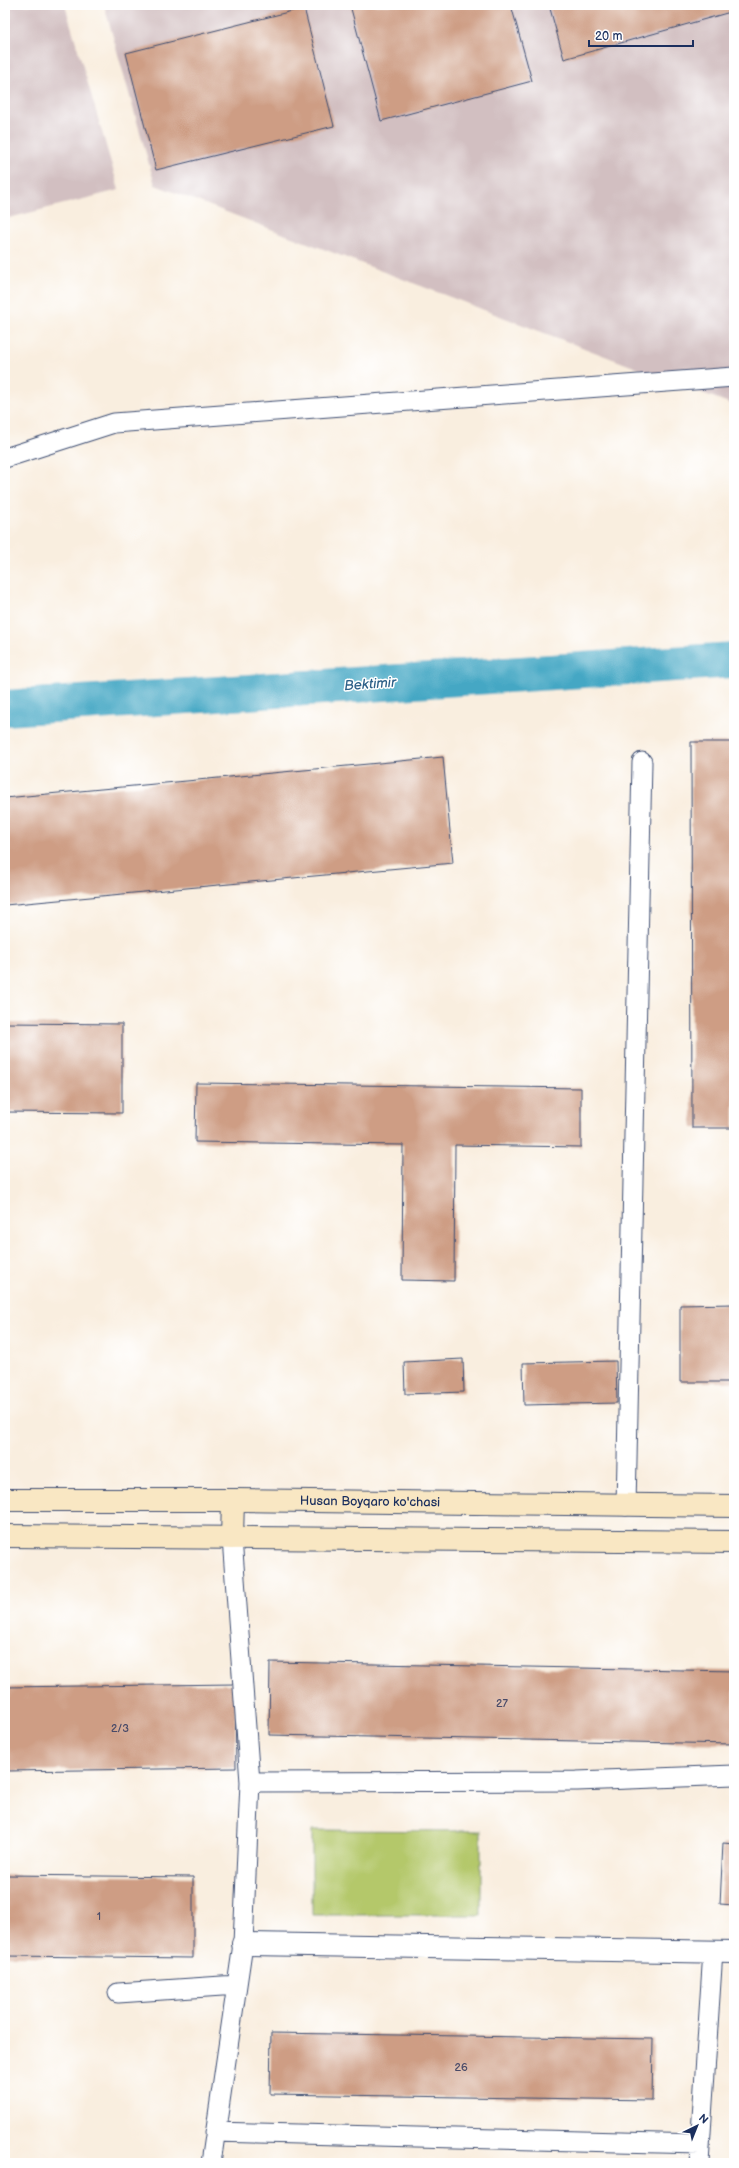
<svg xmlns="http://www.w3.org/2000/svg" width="739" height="2168" font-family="'Balsamiq Sans',sans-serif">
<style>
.industrial{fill:#d2bfc1}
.green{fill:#b4c86b;stroke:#687c64}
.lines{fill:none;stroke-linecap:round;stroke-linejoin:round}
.canal{stroke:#45a7c4;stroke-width:36}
.building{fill:#ce9d84}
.lane-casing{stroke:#3c4c71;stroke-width:21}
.street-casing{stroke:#3c4c71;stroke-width:24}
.secondary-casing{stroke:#3c4c71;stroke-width:24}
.lane{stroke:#fff;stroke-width:19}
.street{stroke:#fff;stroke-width:22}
.secondary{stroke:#f9e7c3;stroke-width:22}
.labels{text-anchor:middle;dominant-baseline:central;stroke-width:3;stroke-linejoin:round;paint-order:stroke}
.number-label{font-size:11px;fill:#484a68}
.street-label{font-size:13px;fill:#1b2f5e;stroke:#fff}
.water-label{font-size:14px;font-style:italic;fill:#2c5f87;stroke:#fff}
</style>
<rect width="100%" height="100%" fill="#fff"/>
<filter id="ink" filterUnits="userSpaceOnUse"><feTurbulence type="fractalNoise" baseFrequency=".025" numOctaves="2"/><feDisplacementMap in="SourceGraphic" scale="8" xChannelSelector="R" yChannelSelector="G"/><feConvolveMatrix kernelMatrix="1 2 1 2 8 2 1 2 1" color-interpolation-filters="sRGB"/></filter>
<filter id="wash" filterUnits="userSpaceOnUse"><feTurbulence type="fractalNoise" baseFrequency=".012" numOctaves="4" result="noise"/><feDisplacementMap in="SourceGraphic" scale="16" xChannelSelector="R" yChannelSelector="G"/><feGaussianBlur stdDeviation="0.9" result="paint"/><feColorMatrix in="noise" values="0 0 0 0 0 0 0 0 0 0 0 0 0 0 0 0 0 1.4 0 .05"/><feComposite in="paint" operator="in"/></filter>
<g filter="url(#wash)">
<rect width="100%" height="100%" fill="#f9eedf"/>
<!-- industrial -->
<path class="industrial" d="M5,5h60l54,185 -114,29z
M104,5h630v400l-579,-220z"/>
<!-- green -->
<path class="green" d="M312,1830l169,1v84h-169z"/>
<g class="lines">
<!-- canal -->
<path class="canal" d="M5,708l729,-48"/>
</g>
<g id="blocks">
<!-- building -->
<path class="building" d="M350,5h161l21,76 -151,40z
M549,5h185v6l-170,48z
M304,8l30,118 -178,44 -30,-117z
M691,742h43v386h-42z
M443,757l10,106 -448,42v-107z
M5,1023l117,1v89l-117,-1z
M196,1083l385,5v59l-126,-2 -1,136 -52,-1 1,-135 -208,-3z
M734,1304v78h-54v-77z
M463,1359l1,33 -59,2 -1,-32z
M616,1361l1,42 -93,2 -1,-42z
M270,1662l464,9v73l-465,-9z
M235,1684l1,84 -231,3v-84z
M723,1843l11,1v61l-14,-1z
M5,1875l188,2v81l-188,-2z
M271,2033l382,6 -1,61 -382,-6z"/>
</g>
</g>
<g filter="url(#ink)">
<use href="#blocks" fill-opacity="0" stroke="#3c4c71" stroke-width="1"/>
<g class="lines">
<!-- lane casing -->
<g class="lane-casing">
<path id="lane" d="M5,458l109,-35 620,-46
M626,1506l16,-744
M250,1782l327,-1 157,-6
M118,1993l119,-8
M215,2132l485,12
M211,2163l32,-219 7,-162 -18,-244
M699,2163l14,-212"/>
</g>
<!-- street casing -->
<g class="street-casing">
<path id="street" d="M243,1944l491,8"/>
</g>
<!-- secondary casing -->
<g class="secondary-casing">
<g id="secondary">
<path id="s1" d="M5,1500h228l501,6"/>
<path d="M5,1536l729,6"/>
<path d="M232,1538l1,-38"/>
</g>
</g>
<!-- lane -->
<use href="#lane" class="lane"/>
<!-- street -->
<use href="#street" class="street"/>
<!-- secondary -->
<use href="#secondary" class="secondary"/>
</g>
</g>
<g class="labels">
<!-- number labels -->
<g class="number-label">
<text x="502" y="1703">27</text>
<text x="120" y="1728">2/3</text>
<text x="99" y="1916">1</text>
<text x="461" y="2067">26</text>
</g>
<!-- street labels -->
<g class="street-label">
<text stroke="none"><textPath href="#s1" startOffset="365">Husan Boyqaro ko'chasi</textPath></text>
</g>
<!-- water labels -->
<g class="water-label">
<text transform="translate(370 684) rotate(-4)">Bektimir</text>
</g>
</g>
<!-- margin -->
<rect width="739" height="2168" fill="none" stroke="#fff" stroke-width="20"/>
<!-- north arrow -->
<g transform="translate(697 2126) rotate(43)" stroke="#ffffff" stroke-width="3" paint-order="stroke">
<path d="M0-3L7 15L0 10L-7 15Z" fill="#1b2f5e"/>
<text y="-6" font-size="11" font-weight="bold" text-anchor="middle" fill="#1b2f5e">N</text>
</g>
<!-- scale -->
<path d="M589 40v6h104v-6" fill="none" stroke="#1b2f5e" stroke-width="2"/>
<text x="595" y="40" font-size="12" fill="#1b2f5e" stroke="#ffffff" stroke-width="3" paint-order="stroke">20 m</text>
</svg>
